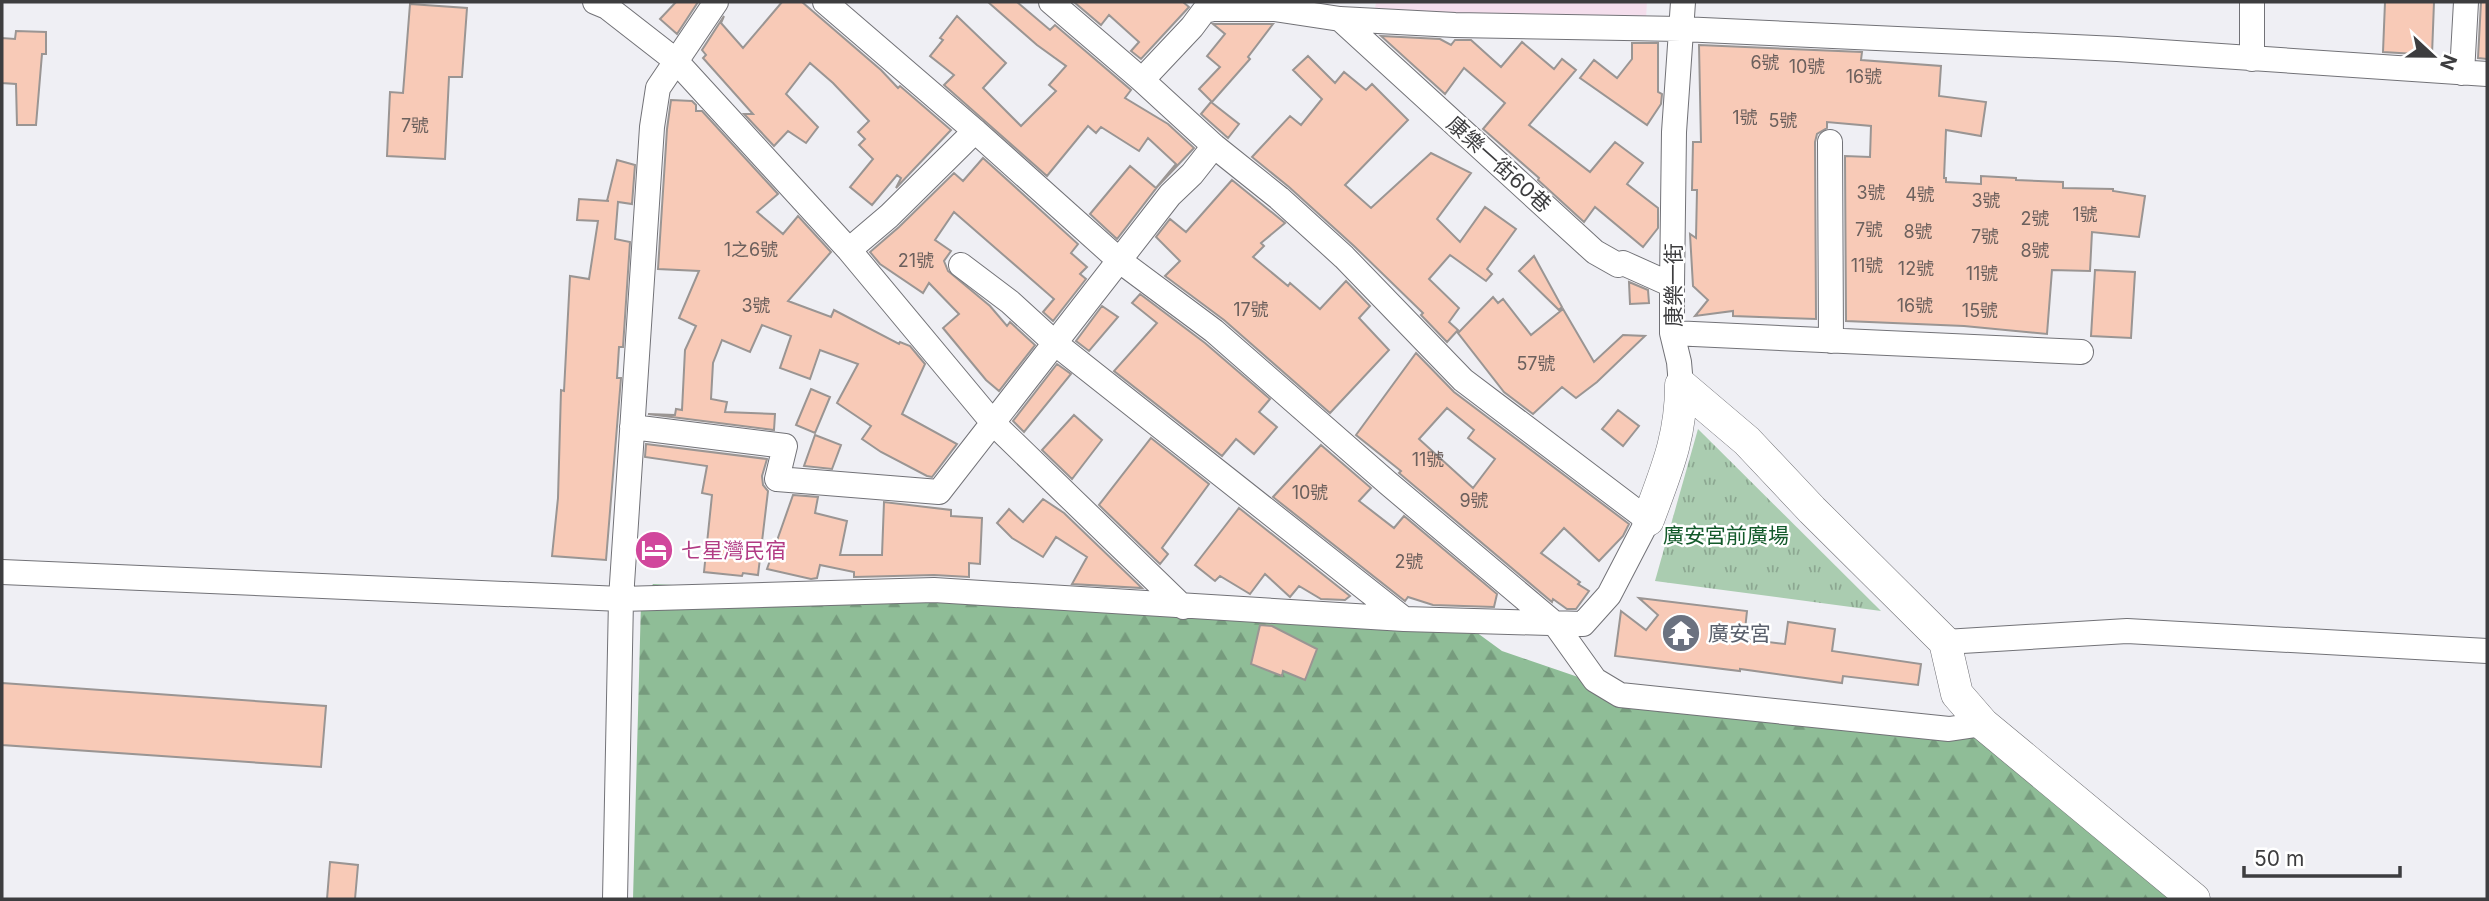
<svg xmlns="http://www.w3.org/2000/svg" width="2489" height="901" font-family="Inter,'Noto Sans TC',sans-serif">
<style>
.education{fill:#f4deec}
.grass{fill:url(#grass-tufts)}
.forest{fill:url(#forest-firs)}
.building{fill:#f8cab7;stroke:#9a9593;stroke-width:2;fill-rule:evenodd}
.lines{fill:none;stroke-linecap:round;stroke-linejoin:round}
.minor-casing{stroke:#727277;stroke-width:26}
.tertiary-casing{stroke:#727277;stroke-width:33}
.minor{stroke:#fff;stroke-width:24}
.tertiary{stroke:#fff;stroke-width:32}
.labels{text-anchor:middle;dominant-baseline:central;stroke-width:5;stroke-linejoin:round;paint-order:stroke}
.number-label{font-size:18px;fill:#6c605d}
.street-label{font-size:21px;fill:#3d3d3f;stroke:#fff}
.park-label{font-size:21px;fill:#135a2b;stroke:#fff}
.hotel-label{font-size:21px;fill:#b23c85;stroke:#fff;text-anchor:start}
.worship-label{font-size:21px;fill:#5b616d;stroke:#fff;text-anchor:start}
</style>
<defs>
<pattern id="grass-tufts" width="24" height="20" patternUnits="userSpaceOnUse" patternTransform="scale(1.75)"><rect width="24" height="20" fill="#aaccb0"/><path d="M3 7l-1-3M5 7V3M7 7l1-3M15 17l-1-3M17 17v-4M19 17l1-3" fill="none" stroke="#8ca791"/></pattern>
<pattern id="forest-firs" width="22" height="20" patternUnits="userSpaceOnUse" patternTransform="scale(1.75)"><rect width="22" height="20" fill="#8fbd97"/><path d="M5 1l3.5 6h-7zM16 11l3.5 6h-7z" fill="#769b7d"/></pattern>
</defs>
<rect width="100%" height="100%" fill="#efeff4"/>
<!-- education -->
<path class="education" d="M1376,2h271l-2,31 -271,-16z"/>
<!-- grass -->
<path class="grass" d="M1698,429l183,182 -226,-30z"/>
<!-- forest -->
<path class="forest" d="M653,584l812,40 37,27 114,39 361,32 230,177h-1574l8,-297z"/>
<!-- building -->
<path class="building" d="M676,2h22l-21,32 -17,-15z
M782,2h20l79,68 17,18 2,-2 51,44 -55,58 5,-10 -4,-3 -25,30 -22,-18 23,-28 -14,-14 6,-6 -7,-7 11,-11 -36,-38 -23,-20 -24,31 32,33 -12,16 -18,-12 -14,15 -30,-32h9l-50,-56 3,-3 -4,-5 22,-34 -3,7 22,25z
M988,2h29l33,28 5,-5 76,65 -6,8 43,26 26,24 -36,38 -41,53 -27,-25 40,-48 26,22 20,-24 -28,-26 -9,13 -38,-24 -5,6 -8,-7 -41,50 -103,-91 10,-10 -24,-19 13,-16 -3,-2 17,-22 49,47 -23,25 38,38 35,-35 -7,-6 17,-19 -29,-21z
M1074,2h109l6,5 -48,52 -10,-8 8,-9 -30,-27 -8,10z
M2385,2h49l-2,53 -49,-3z
M2481,2h6v57l-9,-1z
M410,4l57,4 -5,69h-13l-4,82 -58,-3 3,-64 13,1z
M1213,24h60l-25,33 2,2 -38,43 -13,-13 21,-22 -13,-11 18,-22z
M16,31l30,1v22h-4l-6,71h-19l-1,-41 -14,-1v-45l13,1z
M1381,36l59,3 11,6 4,-5h16l30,27 21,-25 32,27 8,-10 14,11 -47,55 61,47 25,-30 28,21 -16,21 31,24v20l-15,19 -48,-40 -11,15 -46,-42 1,-2 -56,-49 22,-26 -41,-35 -19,26z
M1632,43h26v49l4,2 -1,10 -14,21 -67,-47 14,-18 23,18 15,-19z
M1699,45l163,7 -1,8 80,6 -2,30 47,6 -5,34 -35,-6 -2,48h2v4l35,2v-8l35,2v2l47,2v6l50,1v2l32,5 -6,41 -47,-5 -2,39 -38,-1 -5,64 -83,-8 -118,-5 -1,-165 25,1 1,-31 -44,-4v6l-10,6 -2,8 1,177 -83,-3v-5l-38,5 13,-16 -15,-14 -3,-52 6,4 1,-48h-5l1,-48h8z
M1308,56l27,27 9,-11 22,18 6,-6 36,36 -63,65 26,23 60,-55 40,20 -34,46 23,23 25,-35 31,22 -29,40 5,5 -6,7 -36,-26 -21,24 30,29 -10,14 9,8 -11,12 -26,-27 2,-2 -69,-67 -65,-59 -37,-30 38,-41 11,9 21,-26 -29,-29z
M671,100l21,1 4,4v6h6l76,83 -21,18 26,22 15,-18 33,36 -43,49 43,16 3,-7 65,34 1,-2 10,4 15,18 -23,50 55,30 -25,33 -5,-1 -46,-24 -19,-13 9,-13 -34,-23 21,-39 -38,-14 -10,29 -30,-11 11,-32 -29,-11 -12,27 -28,-12 -9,23 -2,36 16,3 -2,10 50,2 -1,16 -126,-16 27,1 1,-6 6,1 3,-60 11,-24 -17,-8 20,-47 -41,-2 9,-140z
M1211,102l28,22 -11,14 -27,-24z
M983,158l95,86 -7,9 16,14 -7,7 6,5 -33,42 -10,-9 11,-13 -100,-87 -19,28 16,11 -7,10 4,10 42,35 17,20 3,-4 25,23 -36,46 -13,-11 -43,-52 16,-14 -30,-31 -6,10 -43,-29 -10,-12 29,-25 55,-54 9,8z
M617,160l18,5 -3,39 -14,-2 -3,37 15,3 -7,105h-4l-2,31h4l-15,182 -54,-4 6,-58 3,-108 3,1 6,-115 19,3 9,-58 -21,-1 2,-21 30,2h-2z
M1232,180l53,43 -24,20 3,3 -11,11 35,29 2,-3 30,26 26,-28 24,25 -11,12 30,32 -59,63 -106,-93 -59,-44 15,-15 -24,-24 14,-18 16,13z
M1534,256l28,51 -3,3 -40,-39z
M2095,270l40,2 -4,66 -40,-2z
M1629,282l19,8 1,13 -19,1z
M1140,294l65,49 65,56 -11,13 18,15 -23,27 -18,-15 -14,17 -108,-85 43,-48 -25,-20z
M1493,297l5,6 5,-4 28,36 32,-26 31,53 29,-27 22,1 -48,46 -21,16 -14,-11 -29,27 -29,-22 -46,-59z
M1102,306l16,11 -29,34 -13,-10z
M1416,353l38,39 175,132 -6,12 -24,25 -35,-33 -23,25 39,29 -2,2 11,7 -13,18h-9l-14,-10 -1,3 -153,-129 2,-2 -45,-36zM1447,408l27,22 -6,8 27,21 -22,29 -54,-49z
M1057,364l14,10 -47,58 -11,-11z
M811,389l19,8 -15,36 -19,-8z
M1618,410l21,16 -16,20 -21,-17z
M1074,415l28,25 -30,39 -30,-29z
M815,435l26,10 -9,24 -28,-3z
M1151,438l58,46 -47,64 6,6 -8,10 -61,-59z
M646,444l121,15 -5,17 1,9 5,6 -10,84 -15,-2 -1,3 -38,-4 8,-77 -10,-2 5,-27 -62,-9z
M1321,445l50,43 -12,13 35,27 10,-12 93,78 -3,13 -61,-2 -25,-8 -3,4 -132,-104z
M793,495l25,2 -3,16 32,8 -7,34h42l2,-53 67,8v6l31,2 -2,46 -11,-1v14l-35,-2 -80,2v-5l-34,-7 -3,13 -6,1 -44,-10z
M1043,499l21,14 78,75 -70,-4 15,-27 -31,-20 -13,20 -31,-19 -15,-15 12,-14 14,13z
M1239,508l111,88 -5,4 -24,-1 -22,-13 -9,11 -25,-23 -15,20 -30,-18 -5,5 -20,-16z
M1639,598l108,13 -3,28 41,5 3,-22 47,7 -3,22 89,13 -3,21 -75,-9 -1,7 -102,-14v2l-125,-15 6,-45 25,19 12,-15z
M1260,625l12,1 45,23 -12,31 -22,-9 -1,5 -31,-12z
M2,683l324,23 -5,61 -319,-22z
M330,862l28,3 -3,34h-28z"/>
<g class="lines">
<!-- minor casing -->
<g class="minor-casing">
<path id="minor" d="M595,2l12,5 68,53 174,190 145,174 189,183
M825,2l150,129 145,130 94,70 175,153 166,140 40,56 25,15 329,34 34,-5
M2252,2v57
M1340,19l255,233 23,13 5,-2 49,22
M2462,73l4,-71
M1142,80l50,-53 12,-16 9,-2h61l66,10 115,6 226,4 436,20 370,25
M1830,142l1,199
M849,250l40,-34 86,-85
M961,265l49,37 46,42 348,275
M1672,333l409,19
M1681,385l-2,-23 -7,-29v-48l2,-153 9,-130
M632,427l153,19 -8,33 162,13 231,-297 22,-21 22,-28
M2,572l619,27 313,-9 470,29 179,5 26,-29 39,-75 -185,-140 -119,-123 -65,-59 -65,-52 -72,-66 -91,-78
M1945,642l182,-11 360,20
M615,899l6,-300 31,-472 6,-39 58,-86"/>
</g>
<!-- tertiary casing -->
<g class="tertiary-casing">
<path id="tertiary" d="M1681,385l66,56 65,69 133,132 12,52 26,30 211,175
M1648,520c18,-49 33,-82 33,-135"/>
</g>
<!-- minor -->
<use href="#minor" class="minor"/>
<!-- tertiary -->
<use href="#tertiary" class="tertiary"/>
</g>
<!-- icons -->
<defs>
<g id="hotel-disc" transform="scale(2.0125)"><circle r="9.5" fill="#d1479c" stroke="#fff"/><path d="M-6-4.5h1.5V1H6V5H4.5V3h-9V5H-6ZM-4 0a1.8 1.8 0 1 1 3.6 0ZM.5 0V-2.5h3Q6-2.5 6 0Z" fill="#fff"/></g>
<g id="temple-disc" transform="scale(2.0125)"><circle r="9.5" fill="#6b7280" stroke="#fff"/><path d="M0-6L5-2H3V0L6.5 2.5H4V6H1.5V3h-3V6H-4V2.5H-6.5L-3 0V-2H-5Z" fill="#fff"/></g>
</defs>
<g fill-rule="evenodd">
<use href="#hotel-disc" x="654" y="550"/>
<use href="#temple-disc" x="1681" y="633"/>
</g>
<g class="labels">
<!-- number labels -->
<g class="number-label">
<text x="1765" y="62">6號</text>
<text x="1807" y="66">10號</text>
<text x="1864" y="76">16號</text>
<text x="1745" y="117">1號</text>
<text x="1783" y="120">5號</text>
<text x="415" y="125">7號</text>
<text x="1871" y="192">3號</text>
<text x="1920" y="194">4號</text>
<text x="1986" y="200">3號</text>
<text x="2085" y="214">1號</text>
<text x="2035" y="218">2號</text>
<text x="1869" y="229">7號</text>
<text x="1918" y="231">8號</text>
<text x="1985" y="236">7號</text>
<text x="751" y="249">1之6號</text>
<text x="2035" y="250">8號</text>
<text x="916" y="260">21號</text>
<text x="1867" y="265">11號</text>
<text x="1916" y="268">12號</text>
<text x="1982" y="273">11號</text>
<text x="756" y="305">3號</text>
<text x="1915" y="305">16號</text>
<text x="1251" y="309">17號</text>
<text x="1980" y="310">15號</text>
<text x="1536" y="363">57號</text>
<text x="1428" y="459">11號</text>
<text x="1310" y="492">10號</text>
<text x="1474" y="500">9號</text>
<text x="1409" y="561">2號</text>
</g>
<!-- street labels -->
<g class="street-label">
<text transform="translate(1499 164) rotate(42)">康樂一街60巷</text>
<text transform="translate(1673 285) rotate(-90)">康樂一街</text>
</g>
<!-- park labels -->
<g class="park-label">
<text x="1726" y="535">廣安宮前廣場</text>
</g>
<!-- hotel labels -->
<g class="hotel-label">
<text x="681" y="550">七星灣民宿</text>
</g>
<!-- worship labels -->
<g class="worship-label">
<text x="1708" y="633">廣安宮</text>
</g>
</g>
<!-- border -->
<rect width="2489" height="901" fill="none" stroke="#3d3d3f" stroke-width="7"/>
<!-- north arrow -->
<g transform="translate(2433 56) rotate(112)" stroke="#ffffff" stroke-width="5" paint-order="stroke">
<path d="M0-5L12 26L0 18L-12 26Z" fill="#3d3d3f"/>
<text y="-10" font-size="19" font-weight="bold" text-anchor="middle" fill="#3d3d3f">N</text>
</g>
<!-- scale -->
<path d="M2244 866v10h156v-10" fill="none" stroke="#3d3d3f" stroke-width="3.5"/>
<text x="2254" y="866" font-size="21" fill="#3d3d3f" stroke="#ffffff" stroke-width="5" paint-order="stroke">50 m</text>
</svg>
